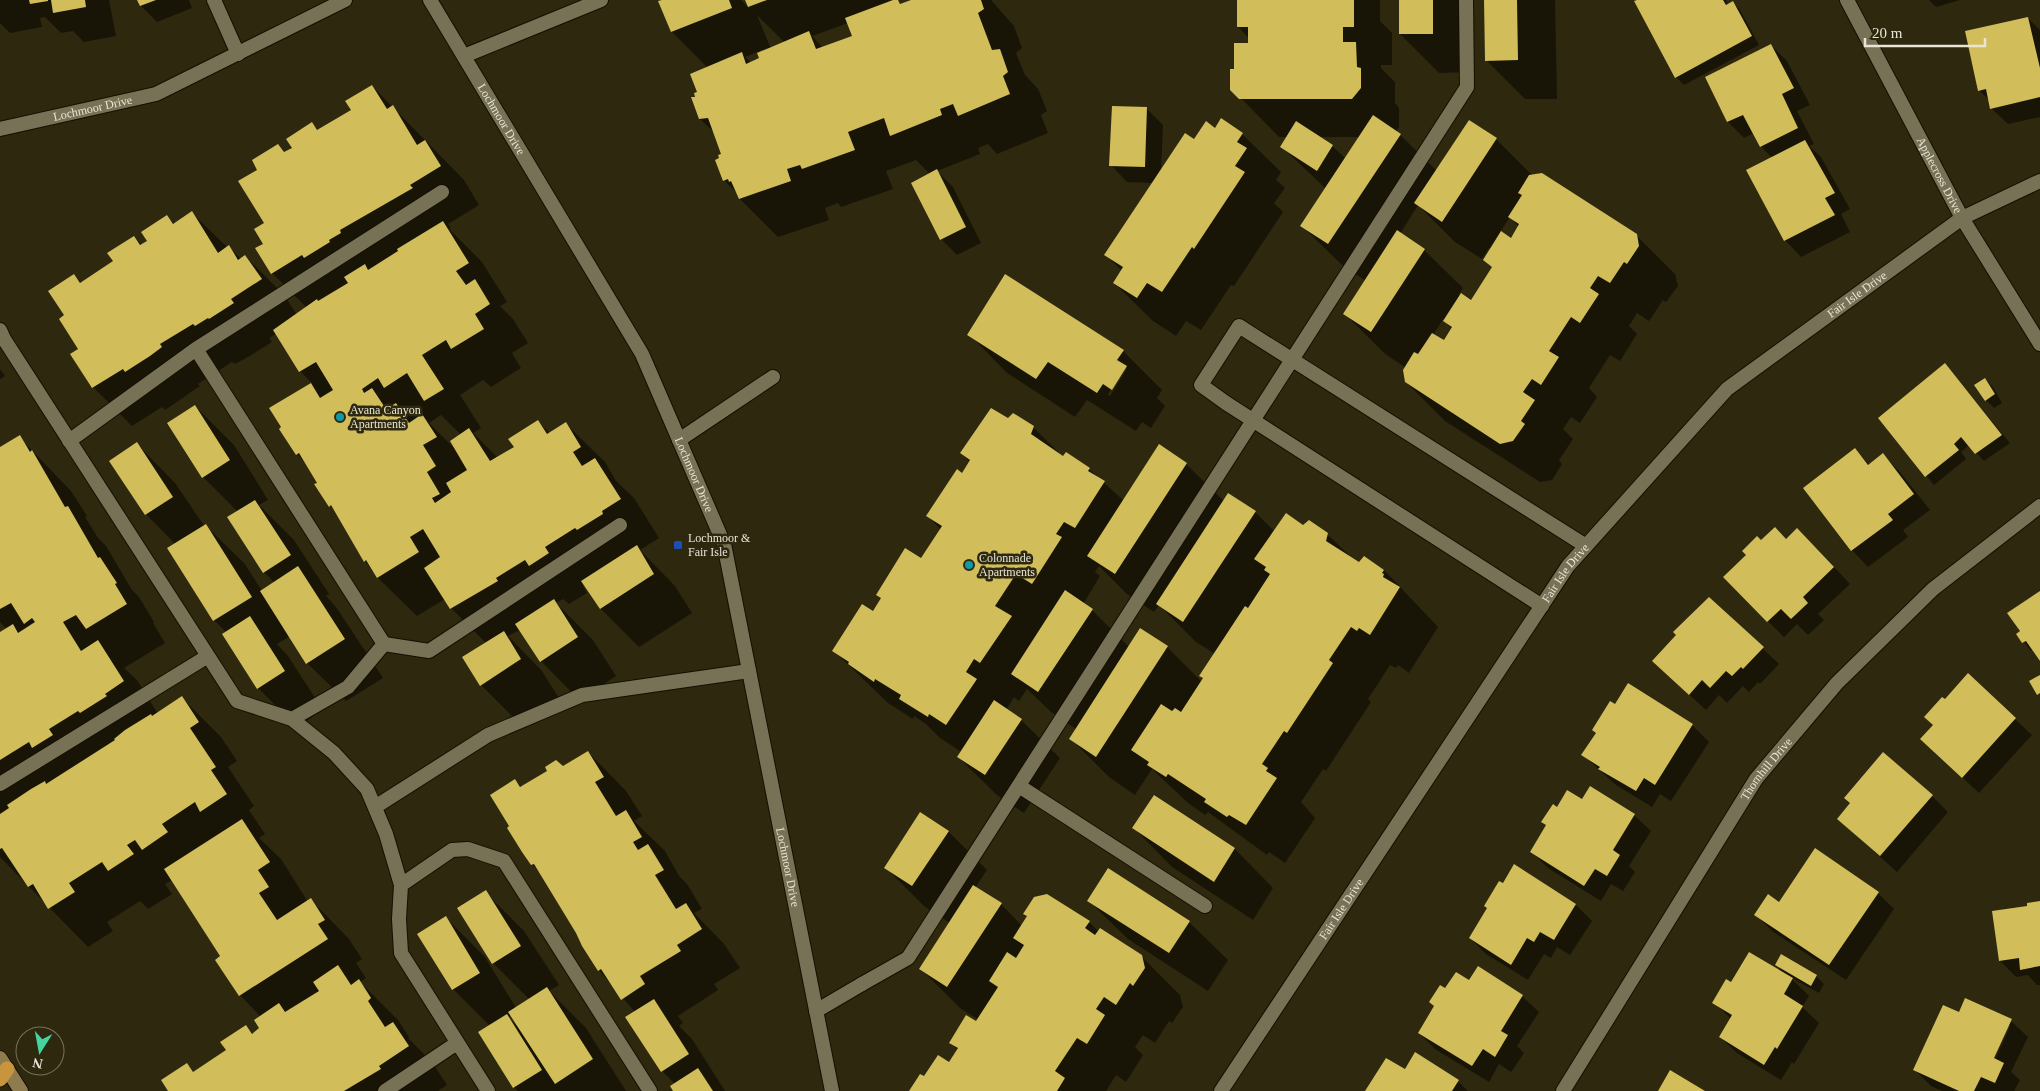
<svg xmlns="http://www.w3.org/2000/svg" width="2040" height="1091" font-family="'Times New Roman',serif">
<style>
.shadow{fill:#0007;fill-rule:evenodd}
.building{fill:#d1bd5a}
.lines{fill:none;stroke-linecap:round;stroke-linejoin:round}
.service-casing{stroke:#151000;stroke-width:16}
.minor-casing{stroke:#151000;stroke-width:16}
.tertiary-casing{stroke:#151000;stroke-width:16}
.secondary-casing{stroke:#151000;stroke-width:16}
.motorway-casing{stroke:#151000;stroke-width:17}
.service{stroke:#777256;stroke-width:14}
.minor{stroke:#777256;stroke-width:14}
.tertiary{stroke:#777256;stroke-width:14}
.secondary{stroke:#8f7c4e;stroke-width:14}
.motorway{stroke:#c8943c;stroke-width:15}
.culture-dot{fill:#0f9aa8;stroke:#2d280e;stroke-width:2}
.transit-dot{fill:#1a4fb4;stroke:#2d280e;stroke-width:2}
.labels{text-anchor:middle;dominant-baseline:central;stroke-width:5;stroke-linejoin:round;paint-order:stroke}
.street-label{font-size:12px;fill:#e8e5d6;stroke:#2d280e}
.poi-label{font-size:12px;fill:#e8e5d6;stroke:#2d280e;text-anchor:start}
</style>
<rect width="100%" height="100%" fill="#2d280e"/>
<!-- shadow -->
<path class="shadow" d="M0,0h109l7,36 -32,6 -11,-11 -12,2 -16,-16 -5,1 2,9 -32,6 -10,-10z
M139,0h50l3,8 -35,14 -16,-16z
M665,0h76l9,9 -3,-9h145l1,1 4,-1 5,5 12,-5h77l23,26 8,22 -6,5 9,22 13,14 9,22 -6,4 7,18 -51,21 -9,-10 -10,4 2,6 -43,17 16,16 28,56 -24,12 -16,-16 -11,-65 -14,-14 -30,11 7,18 -52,18 -3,-4 -13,5 4,12 -51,17 -38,-38 -2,-5 -14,-14 -1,-25 -8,-22 -15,-14 -4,-21 12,-30 -36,-36 -12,-30zM757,15l28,28 -14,6zM848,23l5,13 -30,12 -11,-12zM767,48l1,2 -7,9 -10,4 -6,-6z
M1238,0h142v21l12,12v32h-11v3l14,14v21l4,5v19l-3,4 41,40 59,-32 37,37 103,59 39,39 3,12 -12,16 -3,-2 -14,21 -12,-8 -8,13 8,8 -17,27 -10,-6 -21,33 8,9 -17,26 -9,-6 -8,12 10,10 -14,21 3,4 -10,16 -12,2 -95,-61 -39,-39v-14l-22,-15 -39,-39 21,-33 -25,-17 -39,-38 24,-37 -45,-43 6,-9h-8l-47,-48 4,-19 13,-26v-6l-11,-11zM1319,137h41l-14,22 -14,-13zM1418,205l37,37 27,17 7,-11 2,1 -6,11 8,8 -22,33 -12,-7 4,-6 -39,-38 -24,-16zM1510,217l9,10 -8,12 -11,-7zM1443,319l9,10 -8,13 -11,-7z
M1400,0h71v72l-32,1 -39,-39z
M1485,0h70l2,99h-32l-39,-39z
M1640,0h86l2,5 5,-3 7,8 19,35 -75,40 -8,-8z
M1929,0h31l-24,7z
M2028,18l12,12v87l-32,7 -17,-16 -1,-7 -11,-11z
M1771,45l16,16 23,44 -13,6 17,33 -5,2 12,11 29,52 -9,5 9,18 -49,25 -16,-17 -13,-82 -11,-12 -7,-13 -10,5 -16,-16 -21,-44z
M372,86l92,94 15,25 -31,19 3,4 -2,1 33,33 25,40 -7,4 13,13 15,24 -16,10 9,15 -30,19 -8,-7 -23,15 21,33 -8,5 25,25 17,-11 23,-25 12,11 16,-9 39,38 11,19 18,17 25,40 -19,12 35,36 17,27 -53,34 -38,-38 -16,-24 -2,1 4,7 -18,11 -6,-5 -7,4 37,37 23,36 -37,24 -38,-39 -21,-31 -12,6 34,35 17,27 -39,26 -39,-39 5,-42 -35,-35 -6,-9 -28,17 -39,-38 -13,-17 -27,-47 -8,-8 -24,-43 -9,-9 -16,-25 2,-2 -12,-18 41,-26 -12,-12 -24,-37 -7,4 3,4 -24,15 -13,7 -3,-2 -34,22 2,2 -35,24 -3,-3 -30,19 -39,-39 -21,-33 8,-4 -15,-34 9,-40 8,7 33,-21 19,-25 8,8 7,-4 18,-24 8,7 17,-11 36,35 1,-1 12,12 4,-3 39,39 13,20 10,-7 -35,-35 -7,-29 1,-21 -7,-53 19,-25 8,8 7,-5 19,-24 6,7 35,-21zM441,415l20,20 -6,14 -26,-26z
M1146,108l17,17 -2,46 33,-31 21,-10 27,4 39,38 -5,8 9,8 -11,15 9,9 -49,74 -3,-1 -30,45 -15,-9 -10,15 -23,-15 -39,-38 8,-12 -16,-16 47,-72 -26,-1 -16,-17z
M969,334l154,17 39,39 -5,8 8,8 -14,22 -9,-6 -6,9 -49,-31 -12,17 -68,-44zM1125,367l2,1 -17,28 -2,-2z
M1945,365l65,78 -26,18 -15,-16 -8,7 5,7 -32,26 -55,-67z
M0,369l5,7 -5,3z
M1985,379l8,8 9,16 -8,5 -8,-8z
M195,406l39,39 34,55 -9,5 35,35 35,54 -3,2 10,11 47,71 -37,23 -39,-38 -17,-27 -13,8 11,12 35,54 -26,17 -39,-39 -35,-54 3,-2 -12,-12 -45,-71 7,-4 -30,-31 -9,-70 38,39 30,44 1,-1 39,38 17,27 13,-8 -11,-11 -26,-60 -35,-35z
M1008,420l25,7 30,30 26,12 35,32 62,-37 38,37 31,11 20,20 28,-6 24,8 26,25 7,5 24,6 54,57 -29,46 -11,-8 -2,3 -6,-3 -22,34 3,3 -45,69 -3,-2 -22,33 14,16 -30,45 -16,-11 -2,3 -59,-43 -3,3 -17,-12 -36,-34 -17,26 -26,-18 -39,-39 6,-9 -25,-17 -24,-23 -8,12 -5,-4 -8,13 15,10 39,38 -36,55 -27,-18 -39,-38 3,-5 -22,-15 -13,-13 -12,-8 -1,3 -25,-16 -54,-52 39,-38 49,-53 19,-30 -14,-15 35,-40 8,-13 -9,-9zM1099,566l28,28 27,18 5,-7 37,37 19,12 -15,22 4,3 -2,3 -35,-35h-38l-37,-37 -9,-6 17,-28 -5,-4z
M19,437l52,54 16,25 -2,1 13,21 8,8 26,44 7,7 15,25 -1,1 12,20 -41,25 13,12 21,34 24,-16 39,39 16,24 -9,6 26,39 -5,4 16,24 -6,4 22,21 27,43 3,-2 38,39 13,20 -6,4 10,15 -6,4 38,38 11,17 -1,1 24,24 15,23 -9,6h-268l16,-26 8,7 34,-22 18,-23 7,7 8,-5v-12l-21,-22 -19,-38 -49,-77 -7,4 7,10 -24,15 -8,-8 -33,21 6,9 -25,16 -88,-90v-223l7,-5 -7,-7v-174z
M1855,450l15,15 13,-10 16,16 31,39 -27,20 5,7 -40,30 -16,-17 -47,-62z
M1787,540l27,6 36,38 -32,30 6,6 -16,15 -11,-11 -13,13 -16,-16 -7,-79z
M2040,593v66l-7,-10 -2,2 -13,-17 3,-2z
M1709,598l70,66 -19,20 -2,-2 -9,10 -6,-6 -16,17 -8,-8 -13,15 -36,-33z
M1968,675l64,60 -53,58 -58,-54 13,-14 11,-25z
M1628,685l64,40 17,17 -38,59 -11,-7 -8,13 -36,-22 -33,-30z
M588,752l38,39 16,25 -8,5 31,30 14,25 8,8 15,25 -8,4 30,31 16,24 -26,16 4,6 -40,26 5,7 -4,3 13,13 33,52h-51l1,-7 -13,-13 -27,-59 -36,-42 -58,-97 -9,-9 -21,-37 4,-47 7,7 41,-19z
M1932,796l16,16 -51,60 -59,-53z
M1154,797l81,52 38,39 -20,32 -81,-53 -38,-39z
M1582,801l52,14 17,16 -22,35 6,6 -12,19 -12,-7 -10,17 -53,-33 -16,-16 15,-26 -4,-4z
M948,831l39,39 -12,18 26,16 21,22 6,-9 -3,-3 64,8 10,10 42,24 39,39 3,12 -11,16 -3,-2 -14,22 -12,-8 -8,12 8,8 -17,27 -10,-7 -10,16h-196l14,-14 26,-13 8,-14 -8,-8 29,-22 -19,-12 -39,-39 29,-46 -25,-16 -39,-39z
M1514,866l62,39 16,16 -22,34 -13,-8 -6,11 -7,-4 -16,26 -42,-26 -16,-16z
M485,892l39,39 35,54 -10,6 37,37 40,63h-108l-4,-4 -24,-61 -37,-37 -7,-71 39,39 31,51 14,-8 -37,-37zM512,1015l7,13 -11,-10z
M1878,893l16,16 -48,71 -74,-49 -16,-16 23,-12z
M1089,901l100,21 39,38 -20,31 -80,-52z
M2040,903v82h-3l-9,-10 -12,2 -16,-16 29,-54z
M1776,964l40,12 8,8 -5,9 -29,-16 19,19 -7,11 17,16 -25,41 -2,-2 -11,18 -44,-27 -17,-16 11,-18 -17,-17 18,-18 54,-9z
M1469,982l53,14 17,16 -22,34 7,7 -13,19 -12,-8 -10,18 -54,-33 -16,-16 27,-43z
M1959,1014l52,7 17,16 -17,35 9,8 -6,11h-72l-11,-5 -16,-16zM2008,1026h2l-17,38 -2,-1z
M1405,1071l53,10 10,10h-101z"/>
<!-- building -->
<path class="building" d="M29,0h19v1l-18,3z
M51,0h34l1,7 -33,6z
M137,0h19l-16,6z
M662,0h67l3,8 -61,24 -13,-31z
M745,0h22l-19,7z
M893,0h5l2,4 11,-4h70l3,9 -6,4 14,37 8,-1 8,23 -5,4 7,18 -52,22 -5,-12 -13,5 2,6 -52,21 -6,-18 -36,14 7,18 -53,19 -2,-4 -13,4 4,12 -52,18 -8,-18 -2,1 -1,-3 -5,2 -8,-21 4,-2 -1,-3 3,-1 -13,-36 -9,1 -8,-22h4l-1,-4 3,-1 -7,-18 52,-22 4,12 13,-6 -2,-5 52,-22 7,18 36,-13 -7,-18z
M1237,0h117v27h-11v15h13l1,25 4,1v20l-9,11h-113l-9,-9v-21h4v-26h14v-16h-11z
M1399,0h34v34h-34z
M1484,0h33l1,60 -33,1z
M1637,0h86l3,5 7,-4 19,35 -77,42 -41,-77z
M2028,17l12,51v29l-50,12 -4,-20 -8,2 -13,-60z
M1771,44l23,44 -12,6 16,34 -38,19 -17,-32 -16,7 -22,-45z
M372,85l15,24 6,-4 24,40 8,-5 16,26 -31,19 3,3 -73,42 1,3 -12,7 1,2 -26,16 -2,-3 -31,19 -16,-26 8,-4 -9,-15 10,-6 -26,-42 19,-11 -5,-10 26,-16 6,8 8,-4 -6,-9 26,-17 5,8 34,-20 -6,-9z
M1112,106l35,1 -2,60 -36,-1z
M1373,115l28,19 -73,110 -28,-18z
M1221,118l22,15 -6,9 10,6 -12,18 10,6 -51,77 -2,-2 -30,45 -15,-9 -10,15 -24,-15 10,-16 -19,-12 81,-122 9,6 12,-18 9,7z
M1469,120l28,18 -55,84 -28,-19z
M1296,121l37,24 -16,26 -37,-24z
M1805,140l30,53 -10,5 10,17 -51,26 -38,-71z
M937,169l29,58 -26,13 -29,-57z
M1542,173l95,61 2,12 -12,18 -3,-2 -14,21 -12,-7 -8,12 9,6 -19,29 -9,-6 -22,34 10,6 -18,28 -9,-6 -9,13 12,8 -14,21 4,3 -12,17 -13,3 -95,-62 -2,-12 11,-18 4,2 14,-21 12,7 8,-13 -9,-6 18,-28 10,7 21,-33 -9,-7 18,-29 10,7 8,-14 -11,-7 14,-22 -4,-2 11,-18z
M192,211l26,42 11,-8 9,15 7,-5 17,24 -31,20 3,4 -25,16 -1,-1 -13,8 -2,-2 -33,20 2,3 -12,9 -25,16 -2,-3 -31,19 -22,-34 8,-5 -19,-30 5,-4 -16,-24 26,-17 6,9 33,-22 -6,-8 27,-17 6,9 7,-4 -6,-9 26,-17 6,9z
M443,221l26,42 -13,8 10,14 9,-6 15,25 -15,10 9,15 -33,20 -5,-9 -24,15 22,34 -20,12 -17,-28 -23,15 -6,-10 -16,11 2,4 8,-5 14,21 10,-6 13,20 13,-9 15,23 -14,8 13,21 -9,6 13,22 -8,4 3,5 16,-11 -5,-9 21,-13 -17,-29 19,-13 21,33 24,-14 -6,-8 30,-19 9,14 19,-12 15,25 -8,5 9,14 13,-8 26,41 -19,12 1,3 -26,16 -2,-2 -30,19 4,6 -20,13 -4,-6 -29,18 2,3 -48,28 -26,-41 16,-11 -17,-28 -13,8 9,15 -42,26 -11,-18 -2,2 -33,-57 -2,2 -15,-23 3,-1 -18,-30 -3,2 -17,-26 2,-2 -12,-19 42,-25 9,15 13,-8 -17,-28 -17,10 -26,-42 44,-31 1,2 30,-18 -4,-6 21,-13 3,6 30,-19 -1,-2z
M1397,230l28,19 -54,83 -28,-18z
M1005,274l119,76 -7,10 10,6 -15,24 -9,-6 -6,9 -49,-31 -12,17 -69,-44z
M1945,363l57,72 -27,19 -14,-17 -7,7 5,6 -34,27 -47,-59z
M1985,378l10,16 -10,7 -11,-16z
M195,405l35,55 -28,18 -35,-55z
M991,408l17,10 5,-5 21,13 -3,8 32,22 3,-4 24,16 -2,3 17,10 -30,47 -11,-6 -8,12 6,3 -30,47 -16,-10 -21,32 17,10 -32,47 -6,-4 -8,13 11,7 -31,46 -17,-11 -1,3 -29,-18 2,-4 -26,-16 -1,3 -26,-18 1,-2 -17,-11 30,-47 11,7 8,-13 -5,-3 29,-47 16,10 21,-32 -16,-10 31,-47 5,4 8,-13 -10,-7z
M20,435l10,17 2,-2 33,57 3,-1 30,52 2,-1 17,26 -2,1 12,20 -41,25 -10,-14 -13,7 18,29 17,-11 26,41 -19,13 2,2 -27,17 -2,-2 -29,18 4,6 -21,13 -3,-6 -29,18v-128l13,-8 5,9 17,-11 -3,-4 -8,6 -13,-21 -11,6v-162z
M137,442l36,55 -28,18 -36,-54z
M1159,444l28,19 -72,111 -28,-18z
M1855,448l13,17 15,-12 31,41 -26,20 5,6 -42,31 -48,-63z
M1228,493l28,18 -73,111 -27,-18z
M255,500l36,55 -28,18 -36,-56z
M1286,513l17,12 6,-5 19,13 -2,8 33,21 5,-6 20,14 -2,3 2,1 -1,3 17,10 -30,48 -11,-7 -2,3 -6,-4 -22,33 4,3 -46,70 -3,-2 -22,33 6,4 -2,3 11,7 -31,47 -17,-10 -2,2 -23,-15 2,-3 -38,-25 -2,3 -19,-12 2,-3 -18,-12 30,-46 11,7 3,-3 6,4 22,-34 -4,-2 46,-70 3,2 22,-34 -6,-4 2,-3 -12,-8z
M206,524l46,73 -39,24 -46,-73z
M1775,527l11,12 11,-11 37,39 -31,30 5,6 -17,16 -10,-10 -14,13 -44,-45 23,-22 -4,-4 15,-15 4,4z
M637,545l17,29 -54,35 -19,-28z
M298,566l47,73 -39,25 -46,-73z
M1065,590l28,19 -55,83 -27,-18z
M2040,591v70l-14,-20 -4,2 -6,-9 4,-3 -13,-18z
M1709,597l55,50 -21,22 -2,-2 -9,9 -6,-5 -16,17 -8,-8 -13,15 -37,-34 24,-26 -3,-3z
M554,599l24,38 -38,25 -25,-38z
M250,616l35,55 -28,18 -35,-55z
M1140,628l28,18 -72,111 -27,-18z
M504,631l17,28 -41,27 -18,-29z
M1968,673l48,45 -54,60 -42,-39 13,-14 -9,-8 18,-20 3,2z
M2040,675v18l-3,2 -8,-14z
M1628,683l65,41 -38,61 -11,-7 -8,13 -38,-22 2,-2 -19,-12 15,-22 -4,-3 18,-29 5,3z
M182,696l17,26 -9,6 26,39 -5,3 16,24 -27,18 -5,-10 -33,22 6,8 -26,18 -7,-10 -8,5 7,9 -26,17 -6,-9 -33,21 6,9 -27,17 -15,-25 -5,3 -26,-39 -2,1v-35l9,-6 -2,-3 24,-16 14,-8 1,3 69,-44 -1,-1 11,-9 26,-16 1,2z
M994,700l28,19 -37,56 -28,-18z
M588,751l16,26 -9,5 21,34 10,-6 16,27 -9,5 5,8 10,-6 16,26 -9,5 21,34 10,-6 16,26 -25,16 4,6 -41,25 5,8 -24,16 -20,-31 -3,2 -16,-25 -6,-13 -42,-69 -3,1 -9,-13 -15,-24 2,-2 -19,-31 25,-16 5,8 27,-16 -2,-4 11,-7 7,6z
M1883,752l50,43 -53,61 -43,-37 13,-16 -6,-5z
M1590,786l45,28 -22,36 7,5 -13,21 -12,-7 -11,17 -54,-34 16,-27 -5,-3 12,-18 4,3 10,-17 15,9z
M1154,795l81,53 -21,34 -82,-54z
M920,812l29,19 -37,55 -28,-18z
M242,819l28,43 -12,8 11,17 -10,6 18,27 34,-22 14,22 -7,4 10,15 -89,57 -24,-36 5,-4 -56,-87z
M1815,848l64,44 -50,73 -75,-50 14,-21 11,8z
M1514,864l62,40 -22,36 -14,-8 -6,10 -7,-4 -16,27 -42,-27 18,-30 -3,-2 15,-25 4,2z
M1108,868l82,53 -21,32 -82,-52z
M973,885l29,18 -55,84 -28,-18z
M486,890l35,56 -29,18 -35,-56z
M1047,894l43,27 -5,7 10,7 5,-7 42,27 3,13 -12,18 -3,-3 -14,22 -12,-8 -8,12 9,6 -18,29 -10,-6 -22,33 10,7 -8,13h-148l11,-17 4,2 14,-21 11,7 9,-14 -9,-5 17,-28 10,6 22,-34 -9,-6 18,-29 9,6 8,-13 -11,-7 14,-22 -4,-2 11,-17z
M2040,901v65l-20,4 -1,-12 -20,3 -7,-50 35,-5v-3z
M446,916l34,57 -28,17 -35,-56z
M1749,952l44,26 -9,16 19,12 -26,43 -2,-2 -11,18 -45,-28 13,-22 -20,-12 14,-24 5,3z
M1781,954l36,21 -6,11 -36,-21z
M338,965l13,20 8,-6 12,19 -3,3 17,26 8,-5 16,24 -30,20 2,3 -37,22h-176l-7,-11 26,-17 6,9 33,-22 -6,-8 26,-17 6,9 7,-6 -5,-8 25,-17 6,9 34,-21 -6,-9z
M1478,966l45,29 -22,36 7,4 -13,22 -12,-8 -11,17 -54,-33 16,-27 -5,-4 11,-17 5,3 11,-16 13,8z
M547,987l46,72 -38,25 -47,-72z
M1965,998l47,21 -18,39 10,5 -9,20 -14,-6 -7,14h-15l-46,-21 30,-65 16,7z
M654,999l35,55 -28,18 -36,-55z
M507,1014l35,56 -29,18 -35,-56z
M1415,1052l44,28 -7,11h-87l21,-33 19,11z
M698,1068l15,23h-40l-3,-5z
M1670,1070l35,21h-47z"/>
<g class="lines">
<!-- service casing -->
<g class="service-casing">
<path id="service" d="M214,0l24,54
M464,56l137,-56
M0,330l4,9 233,362 55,18 42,34 33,36 19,45 15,51 -2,34 2,34 87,138
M196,349l188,295 45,7 191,-126
M679,440l94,-63
M69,441l127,-92 246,-157
M1542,606l-316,-203 -25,-18 38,-59 347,220
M292,719l56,-32 36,-43
M0,784l208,-128
M1019,786l186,120
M375,807l113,-72 94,-40 167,-24
M401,885l51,-35 16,-1 36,12 146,230
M862,984l46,-26 559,-871 -1,-87
M385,1091l72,-48"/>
</g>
<!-- minor casing -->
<g class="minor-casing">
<g id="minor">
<path id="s1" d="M1847,0l115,218 78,126"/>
<path d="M816,1011l46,-27"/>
<path id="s2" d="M1563,1091l193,-312 81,-96 96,-94 107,-83"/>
</g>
</g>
<!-- tertiary casing -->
<g class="tertiary-casing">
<g id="tertiary">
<path id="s3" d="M430,0l212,354 82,190 108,547"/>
<path id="s4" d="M0,129l156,-35 189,-94"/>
<path id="s5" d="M1221,1091l347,-525 159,-177 235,-171 78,-37"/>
</g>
</g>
<!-- secondary casing -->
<g class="secondary-casing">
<path id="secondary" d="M0,1058l21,33"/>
</g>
<!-- motorway casing -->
<g class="motorway-casing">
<path id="motorway" d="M0,1079l7,-10"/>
</g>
<!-- service -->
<use href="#service" class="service"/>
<!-- minor -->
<use href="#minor" class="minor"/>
<!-- tertiary -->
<use href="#tertiary" class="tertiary"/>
<!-- secondary -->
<use href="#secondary" class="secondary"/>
<!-- motorway -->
<use href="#motorway" class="motorway"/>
</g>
<!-- markers -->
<g class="culture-dot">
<circle cx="340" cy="417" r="5"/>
<circle cx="969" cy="565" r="5"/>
</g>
<rect class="transit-dot" x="673" y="540" width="10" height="10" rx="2.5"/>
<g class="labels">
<!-- street labels -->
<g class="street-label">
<text stroke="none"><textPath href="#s4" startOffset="95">Lochmoor Drive</textPath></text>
<text stroke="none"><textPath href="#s3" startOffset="139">Lochmoor Drive</textPath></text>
<text stroke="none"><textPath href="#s1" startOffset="198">Applecross Drive</textPath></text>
<text stroke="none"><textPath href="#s5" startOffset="1028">Fair Isle Drive</textPath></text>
<text stroke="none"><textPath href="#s3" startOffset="544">Lochmoor Drive</textPath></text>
<text stroke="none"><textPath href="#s5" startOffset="622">Fair Isle Drive</textPath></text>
<text stroke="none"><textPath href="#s2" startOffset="381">Thornhill Drive</textPath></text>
<text stroke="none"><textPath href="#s3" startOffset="949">Lochmoor Drive</textPath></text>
<text stroke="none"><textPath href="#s5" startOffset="218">Fair Isle Drive</textPath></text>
</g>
<!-- poi labels -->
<g class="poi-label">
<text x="350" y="410">Avana Canyon<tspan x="350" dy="14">Apartments</tspan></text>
<text x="688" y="538">Lochmoor &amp;<tspan x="688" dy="14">Fair Isle</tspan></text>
<text x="979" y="558">Colonnade<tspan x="979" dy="14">Apartments</tspan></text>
</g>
</g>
<!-- north arrow -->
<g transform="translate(40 1051) rotate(191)"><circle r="24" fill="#2d280e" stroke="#78745e"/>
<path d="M0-4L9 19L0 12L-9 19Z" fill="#44d49f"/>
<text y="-8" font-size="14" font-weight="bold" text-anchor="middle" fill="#e8e5d6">N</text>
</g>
<!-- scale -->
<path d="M1865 38v8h120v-8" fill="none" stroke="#e8e5d6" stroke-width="2.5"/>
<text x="1872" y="38" font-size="15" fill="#e8e5d6" stroke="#2d280e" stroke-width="4" paint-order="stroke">20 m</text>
</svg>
